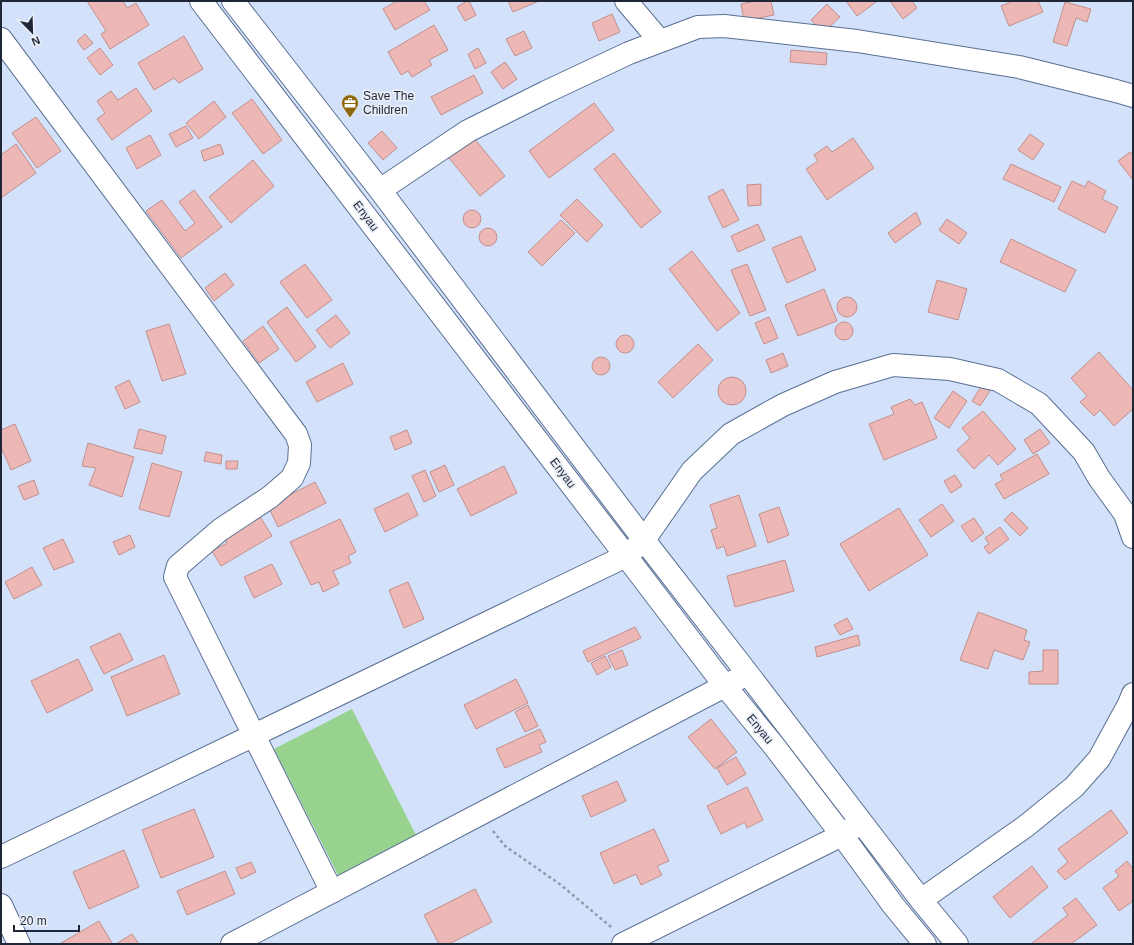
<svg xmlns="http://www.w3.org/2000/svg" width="1134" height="945" font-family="Helvetica,sans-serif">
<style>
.garden{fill:#97d28f}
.building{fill:#ecb7b4;stroke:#c28f8d}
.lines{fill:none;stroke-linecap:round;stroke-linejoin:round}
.minor-casing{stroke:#5a6f93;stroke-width:24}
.path{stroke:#8d99ae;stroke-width:2.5;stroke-dasharray:3 3;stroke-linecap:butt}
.minor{stroke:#fff;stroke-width:22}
.labels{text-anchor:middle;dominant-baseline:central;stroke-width:3.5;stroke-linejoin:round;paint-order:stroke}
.poi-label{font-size:12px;fill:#1f2737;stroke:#e9eef7;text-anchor:start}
.street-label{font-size:12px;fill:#1f2737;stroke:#e9eef7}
</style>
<rect width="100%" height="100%" fill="#d3e2fa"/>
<!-- garden -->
<path class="garden" d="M352,709l66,130 -78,40 -66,-130z"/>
<!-- building -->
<path class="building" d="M87,1h36l4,7 9,-5 13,22 -39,24 -9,-15 5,-3z
M397,1h27l6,9 -35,20 -12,-21z
M467,1h2l7,14 -11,6 -8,-14z
M508,1h31l-26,11z
M755,1h16l3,14 -30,6 -3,-17z
M846,1h29l1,1 -19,14z
M890,1h22l5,7 -14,11z
M1013,1h25l5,11 -34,14 -8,-20z
M1065,2l26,7 -4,13 -11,-4 -9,28 -14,-4z
M827,4l13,13 -17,16 -12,-13z
M612,14l8,18 -21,9 -7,-18z
M434,25l14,25 -19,10 3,5 -20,12 -4,-6 -7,4 -13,-23z
M524,31l8,17 -17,8 -9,-17z
M85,34l8,9 -9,7 -7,-9z
M184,36l19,33 -24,14 -5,-5 -20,12 -16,-27z
M100,48l13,17 -13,10 -13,-17z
M478,48l8,15 -11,6 -7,-15z
M791,50l36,3 -1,12 -36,-3z
M505,62l12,17 -14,10 -12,-17z
M474,75l9,18 -42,22 -10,-18z
M136,88l16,23 -40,29 -15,-21 8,-6 -8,-12 14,-10 7,9z
M252,99l30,41 -19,14 -31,-41z
M214,101l12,16 -27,22 -13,-16z
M594,103l20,27 -65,48 -20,-27z
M36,117l25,34 -24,17 -25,-35z
M186,126l7,12 -17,9 -7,-13z
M382,131l15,17 -14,12 -15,-17z
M469,132l36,44 -25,20 -36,-44z
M1030,134l14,10 -11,16 -15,-10z
M150,135l11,20 -24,14 -11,-21z
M853,138l21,30 -47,32 -21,-31 12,-8 -4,-6 13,-9 5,6z
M16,144l20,29 -35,25v-43z
M220,144l4,10 -20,7 -3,-10z
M1130,152l3,4v24l-15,-19z
M614,153l47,59 -20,16 -47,-59z
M253,160l21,26 -43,37 -22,-26z
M1011,164l50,23 -7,15 -51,-23z
M1072,181l13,6 3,-6 18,10 -4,8 16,8 -13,26 -47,-24z
M761,184v21l-13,1 -1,-21z
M723,189l16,31 -16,8 -15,-31z
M194,190l28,37 -41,31 -35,-47 16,-11 23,31 10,-8 -16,-21z
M577,199l26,26 -16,17 -27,-27z
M463 219a9 9 0 1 1 18 0a9 9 0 1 1-18 0Z
M916,212l5,12 -26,19 -7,-10z
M947,219l20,14 -8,11 -20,-14z
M561,220l14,13 -33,33 -14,-14z
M758,224l7,16 -27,12 -7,-16z
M479 237a9 9 0 1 1 18 0a9 9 0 1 1-18 0Z
M801,236l15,34 -29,13 -15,-35z
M1011,239l65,31 -11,22 -65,-30z
M692,251l48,62 -23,18 -48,-62z
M305,264l27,36 -25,18 -27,-36z
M747,264l19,46 -16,6 -19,-46z
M225,273l9,12 -20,16 -9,-13z
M937,280l30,9 -9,31 -30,-8z
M824,289l13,32 -39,15 -13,-31z
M837 307a10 10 0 1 1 20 0a10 10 0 1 1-20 0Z
M287,307l29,40 -20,15 -29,-40z
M336,315l14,18 -20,15 -14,-18z
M769,317l9,21 -14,6 -9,-21z
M835 331a9 9 0 1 1 18 0a9 9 0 1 1-18 0Z
M169,324l17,50 -24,7 -16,-50z
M263,326l16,23 -20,14 -16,-22z
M616 344a9 9 0 1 1 18 0a9 9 0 1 1-18 0Z
M698,344l15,16 -40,38 -15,-16z
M1099,352l34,38v19l-19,17 -14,-16 -6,6 -14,-14 7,-6 -16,-18z
M783,353l5,13 -17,7 -5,-13z
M592 366a9 9 0 1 1 18 0a9 9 0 1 1-18 0Z
M343,363l10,21 -36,18 -11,-20z
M718 391a14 14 0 1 1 28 0a14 14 0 1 1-28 0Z
M129,380l11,22 -15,7 -10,-22z
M982,385l8,6 -10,15 -8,-5z
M953,391l14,10 -18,27 -15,-10z
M910,399l5,6 7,-3 15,36 -53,22 -15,-36 25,-10 -3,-7z
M983,411l33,38 -18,16 -9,-10 -15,14 -17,-19 13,-12 -8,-10z
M15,424l16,37 -20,9 -10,-23v-17z
M139,429l27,7 -4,18 -28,-6z
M1040,429l10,14 -17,11 -9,-14z
M407,430l5,13 -17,7 -5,-13z
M88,443l46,14 -12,40 -33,-12 7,-17 -14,-2z
M206,452l16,3 -1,9 -17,-3z
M1037,454l12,20 -45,25 -9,-15 8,-4 -3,-5z
M226,461h12l-1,8h-11z
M152,463l30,9 -13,45 -30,-8z
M445,465l9,20 -15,7 -9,-20z
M504,466l13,27 -46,23 -14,-27z
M425,470l11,26 -12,6 -12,-26z
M955,475l7,11 -11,7 -7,-12z
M34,480l5,14 -15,6 -6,-14z
M315,482l11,21 -48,24 -10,-21z
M408,493l10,22 -33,17 -11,-23z
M739,495l17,51 -29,10 -3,-10 -7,3 -6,-19 6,-2 -7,-23z
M942,504l12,17 -23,16 -12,-17z
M779,507l10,28 -21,8 -9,-29z
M899,508l29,47 -59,36 -29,-47z
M256,510l16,26 -51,30 -9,-15 15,-8 -7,-12z
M1012,512l16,16 -8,8 -16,-16z
M974,518l10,15 -12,9 -11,-16z
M340,519l16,33 -8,4 3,7 -18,8 6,13 -16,8 -4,-10 -8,3 -21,-43z
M1000,527l9,12 -20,15 -5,-7 5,-3 -4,-6z
M130,535l5,12 -16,8 -6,-13z
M63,539l11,23 -20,8 -11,-22z
M785,560l9,31 -59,16 -8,-31z
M272,564l10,20 -28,14 -10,-21z
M32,567l10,18 -28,14 -9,-17z
M408,582l16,37 -20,9 -15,-38z
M978,612l49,18 -3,10 6,2 -7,18 -29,-10 -6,19 -28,-9z
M847,618l6,11 -13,6 -6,-10z
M635,627l6,11 -53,24 -5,-11z
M120,633l13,27 -29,14 -14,-27z
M858,635l2,10 -43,12 -2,-10z
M622,650l6,15 -13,5 -7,-14z
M1043,650h15v34h-29v-12l14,-1z
M164,655l16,39 -53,22 -16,-39z
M605,656l6,11 -14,8 -6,-12z
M78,659l15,31 -46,23 -16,-32z
M516,679l12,24 -52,26 -12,-24z
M528,705l10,21 -13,6 -10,-20z
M711,719l26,33 -22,17 -27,-32z
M540,729l6,13 -7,3 3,7 -37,16 -9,-19z
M736,757l10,17 -19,11 -10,-17z
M617,781l9,20 -35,16 -9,-21z
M747,787l16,33 -16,8 -2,-6 -24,12 -14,-28z
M194,809l20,48 -53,21 -19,-48z
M1111,810l17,23 -63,47 -8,-9 11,-9 -10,-13z
M654,829l15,32 -12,5 5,9 -21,10 -5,-11 -22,10 -14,-31z
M124,850l15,37 -50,22 -16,-37z
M1127,861l6,8v32l-14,10 -16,-23 16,-12 -4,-5z
M251,862l5,10 -15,7 -5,-11z
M1032,866l16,21 -38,31 -17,-21z
M225,871l10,23 -48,21 -10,-24z
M475,889l17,33 -43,22h-10l-15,-29z
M1076,898l21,27 -26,19h-40l37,-29 -5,-7z
M99,921l13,22 -1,1h-49l-1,-1z
M132,934l7,10h-23z"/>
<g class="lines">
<!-- minor casing -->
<g class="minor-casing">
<path id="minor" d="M201,1l405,529 20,26 99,130 49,60 68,89 51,70 32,39
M233,1l147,189 264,350 104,134 173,226 36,44
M626,1l34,40
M1,39l280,375 15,20 4,11 -1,18 -7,15 -22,19 -50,33 -42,36 -3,11 157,315
M380,190l88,-59 78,-39 83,-39 69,-26 26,-1 133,15 162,26 97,24 17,5
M1,857l625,-301 18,-16 48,-69 39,-37 52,-29 52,-23 58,-17 57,4 48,11 41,24 45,48 15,26 26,36 8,23
M921,900l105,-74 48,-39 25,-28 30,-55 4,-10
M1,905l18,39
M232,944l506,-265
M623,944l219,-109 12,-8"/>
</g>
<!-- path -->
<path class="path" d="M493,831l12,15 56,39 50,42"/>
<!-- minor -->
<use href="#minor" class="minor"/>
</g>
<!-- icons -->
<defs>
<g id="office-pin" transform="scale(0.9)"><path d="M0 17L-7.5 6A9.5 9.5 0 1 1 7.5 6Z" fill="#8f680d" stroke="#e9eef7"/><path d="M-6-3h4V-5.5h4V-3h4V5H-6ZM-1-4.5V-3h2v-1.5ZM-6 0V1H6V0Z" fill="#fff"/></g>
</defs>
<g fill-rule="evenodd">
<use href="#office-pin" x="350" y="103"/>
</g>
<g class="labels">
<!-- poi labels -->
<g class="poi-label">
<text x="363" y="96">Save The<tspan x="363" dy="14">Children</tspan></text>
</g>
<!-- street labels -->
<g class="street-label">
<text transform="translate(366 216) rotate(53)">Enyau</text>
<text transform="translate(563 473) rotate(53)">Enyau</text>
<text transform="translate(760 729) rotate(51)">Enyau</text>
</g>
</g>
<!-- border -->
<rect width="1134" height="945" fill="none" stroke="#1f2737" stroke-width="4"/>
<!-- north arrow -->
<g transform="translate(32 32) rotate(157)" stroke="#e9eef7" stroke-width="3" paint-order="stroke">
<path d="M0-3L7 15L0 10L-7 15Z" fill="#1f2737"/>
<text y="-6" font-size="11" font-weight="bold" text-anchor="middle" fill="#1f2737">N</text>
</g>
<!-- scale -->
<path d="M14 925v6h65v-6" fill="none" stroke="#1f2737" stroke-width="2"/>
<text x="20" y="925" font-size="12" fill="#1f2737" stroke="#e9eef7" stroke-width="3" paint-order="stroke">20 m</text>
</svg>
